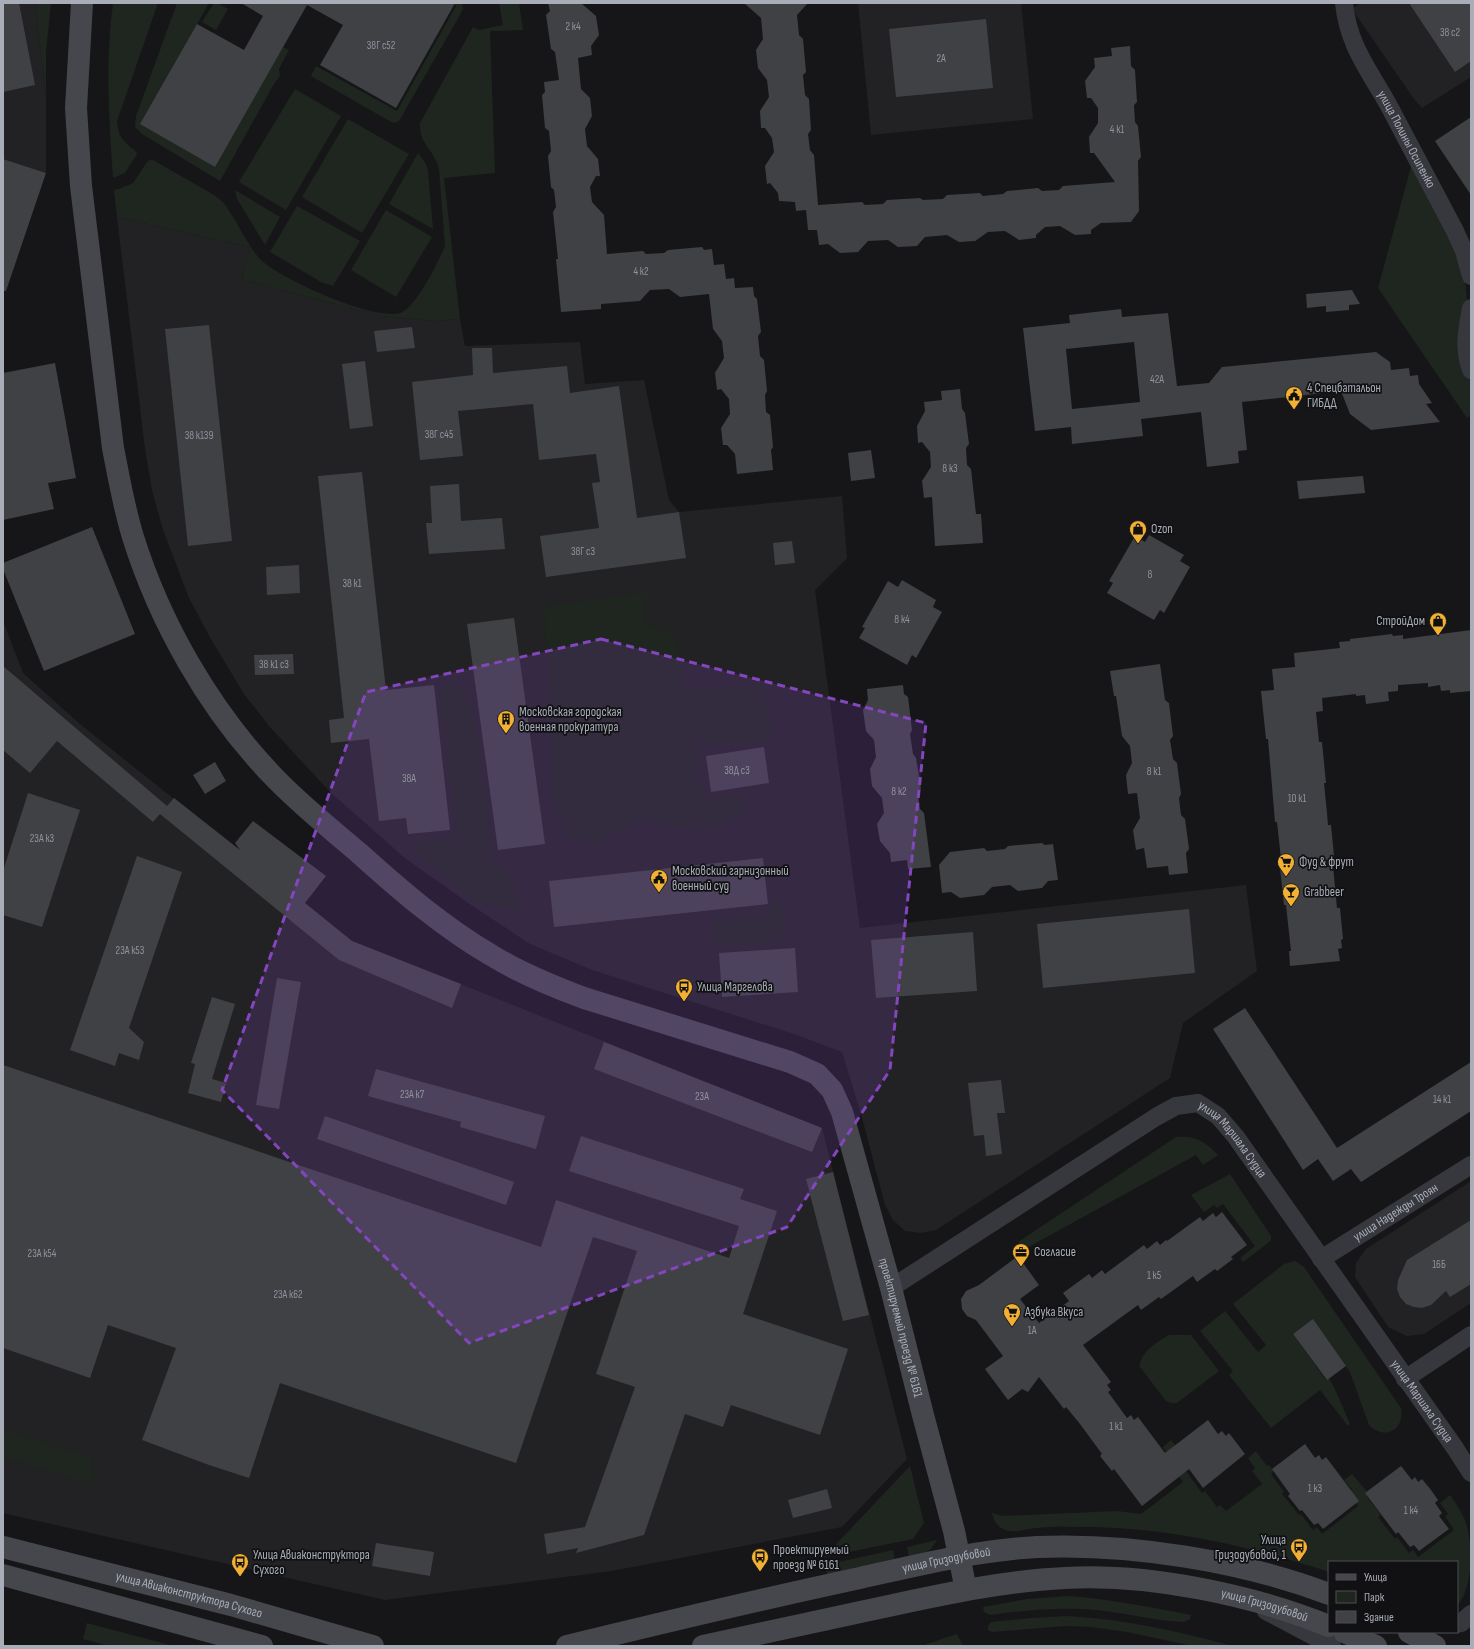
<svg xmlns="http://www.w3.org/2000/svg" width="1474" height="1649" font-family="'Sofia Sans Condensed',sans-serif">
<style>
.built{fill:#222225}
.green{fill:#1e261f}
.building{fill:#404145;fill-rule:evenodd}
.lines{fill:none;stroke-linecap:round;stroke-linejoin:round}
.street{stroke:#37383d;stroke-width:18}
.secondary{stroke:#45474d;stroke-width:22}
.marked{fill:#8446be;fill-opacity:0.2;stroke:#8446be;stroke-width:3;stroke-dasharray:8 5;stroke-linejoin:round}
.labels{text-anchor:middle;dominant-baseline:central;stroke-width:3.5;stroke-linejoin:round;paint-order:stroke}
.number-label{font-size:11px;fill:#8e929b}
.street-label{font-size:13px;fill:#a8adb8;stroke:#111113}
.poi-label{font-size:13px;fill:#a8adb8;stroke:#111113;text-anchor:start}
</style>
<rect width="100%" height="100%" fill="#161618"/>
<!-- built -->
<path class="built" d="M3,3h32l11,93v77l-43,-14z
M858,3h163l12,116 -162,16z
M1360,3h111v74l-49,31 -8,-9 -62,-90z
M117,217l133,30 -9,32 140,37 52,5 27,-2 5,27 115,-4 5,42 59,-4 25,120 10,12 163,-16 5,62 -32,32 45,338 386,-43 11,86 -74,52 -13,55 -234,152 -15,3 -16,-2 -12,-11 -8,-15 -24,-91 -19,-62 -48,-18 -202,-64 -62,-26 -59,-39 -65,-46 -76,-67 -61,-66 -25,-32 -32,-53 -23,-43 -26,-68 -11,-40 -7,-41z
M3,621l20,52 57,51 272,217 470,187 85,331 -65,68 -230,44 -227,29 -382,-87z
M1471,1181v122l-47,31 -17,2 -19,-9 -33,-50 1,-14 10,-14z"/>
<!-- green -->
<path class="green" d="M35,3h16l-5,49v44z
M113,3h45l-41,118c1,9 2,15 8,21 4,5 10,7 12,12l-12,19 -12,5c-4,-59 -8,-117 0,-175z
M177,3h32l-68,121 74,42 68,-119 6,3 -10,19 1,7 -6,8 -54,97 -78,-47 -7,-7 1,-11z
M214,3h4l10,6 -12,21 -14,-8z
M452,3h10l1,5 -3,7 -61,106 -4,2 -4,-1 -80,-46 5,-10 81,45 59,-105z
M499,3h20l4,27 -33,1 5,142 -51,5 16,141 -27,2 -52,-5 -140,-37 9,-32 -133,-30 -3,-27 5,-1 14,-6 14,-21 3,-2h3l61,35 9,7c13,17 22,39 36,56 18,20 115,63 141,55 15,-4 39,-52 45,-67l-6,-77c-5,-20 -20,-24 -19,-46l53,-96 6,3 24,-5z
M295,89l46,27 -55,94 -47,-28z
M348,119l61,35 -47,79 -60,-36z
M418,153l8,11 2,7 5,58 -44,-25z
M1412,163l38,71 14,37 3,28 -7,42 5,30 6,12v32l-4,3 -89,-130z
M235,190l45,27 -15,28 -28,-46z
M297,206l63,35 -27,45 -12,-4 -51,-30z
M386,210l46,27 -36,60 -45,-27z
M648,592l-6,31 32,12 13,55 77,-7 9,57 -73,5 -4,35 13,18 36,-4v18l-37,19 -30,-3 -35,-10 -48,27 -27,-9 -17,-37 2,-53 -9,-139z
M451,683l14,11 10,22 18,140 18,21 10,34 -43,-8 -65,-50 5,-11 33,-4 5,-10 -17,-136z
M776,896l9,26 -3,20 -67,5 -2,-26 22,-4 28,-1z
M1176,1137c19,-2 30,5 42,18l-15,10 -7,-10 -171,94 -7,-7z
M1230,1174l41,62v4l-3,3 -25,19 -3,-4 15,-12 -32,-42 -6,4 -3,-3 -10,7 -13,-17z
M1295,1261l9,6 97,141c4,22 -16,33 -32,17l-19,-53 -37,-52 -20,14 33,46 3,-2 5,9 16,37 -2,2 -28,-36 -49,38 -42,-53 4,-4 -33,-40 25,-20 33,41 8,-7 -33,-41 51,-40z
M1169,1335h22l28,36 -42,32h-6l-5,-2 -26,-34c-1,-14 18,-26 29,-32z
M3,1429l88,29 4,27 -92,-28z
M1171,1440l7,9 8,22 16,22 3,-2 12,16 3,-2 6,6 36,-27 -10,-13 3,-3 -7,-10 8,-7 11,15 2,-1 5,6 -3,3 13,18 -2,2 17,21 2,-1 12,16 4,-3 5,7 36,-28 -10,-13 4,-3 -8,-10 8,-6 18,21 -3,2 14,18 -3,2 17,22 2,-2 12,16 4,-3 5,7 36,-27 -9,-14 3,-2 -8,-11 10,-8c6,8 11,16 15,25 8,21 9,69 -8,85v-43h-128v10c-76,-25 -155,-43 -235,-45 -19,0 -39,-1 -58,1 -11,1 -22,6 -33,1 -7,-3 -9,-9 -11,-16l11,3 114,-5 24,3 42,-32 -20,-27 3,-3 -3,-5z
M910,1466l14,57 -11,16 -89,18z
M937,1540l-6,9 -21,12 -3,-14z
M893,1550l3,14 -68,15 -3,-14z
M1067,1596c42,3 83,11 124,19l-1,4 -6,3c-29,-1 -58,-9 -88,-12 -35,-3 -71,0 -106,5l-6,-3 -1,-5 44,-8z
M1066,1616c57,3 112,15 167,30h-41l-65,-14 -36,-5 -25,-1 -74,6 -4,-2v-4l3,-4 41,-4z
M87,1623l87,23h-65l-26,-7z
M957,1634l6,12h-42z"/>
<!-- building -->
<path class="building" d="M3,3h16l16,82 -32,7z
M241,3h214l-59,105 -76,-43 23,-40 -36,-20 -92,162 -75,-43 57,-100 47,26 19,-34z
M548,3h33l15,13 3,19 -8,11 1,9 -14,3 3,31 9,9 2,18 -7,13 2,17 11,13 2,17h-4l-6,11 2,15 12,13 3,39 36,-3 3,3 18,-1 4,-3 34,-3 2,3 8,-1 2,16 10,-1 2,15 8,-1 1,10 18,-1 1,9 3,3 4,33 -3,4 2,20 4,4 3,31 -2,4 1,17 4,3 3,32 -2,3 2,20 -36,4 -2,-20 -8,-9h-4l-2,-17 9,-14 -1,-15 -8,-10 -4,1 -2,-17 9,-15 -2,-17 -9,-12 -4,-35 -29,3 -11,-8 -19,1 -10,11 -39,3v5l-40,3 -5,-53h2l-5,-47 3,-5 -2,-17 -3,-3 -3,-31 3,-5 -2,-20 -4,-3 -3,-33 3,-3 -1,-10 15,-2 -4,-28 -4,-3 -5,-34 4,-4z
M744,3h64l-11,12 2,20 4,4 3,33 -3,3 2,20 4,4 2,31 -3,4 2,16 4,5 4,50 44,-3 3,3 18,-1 4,-4 33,-2 3,2 20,-1 4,-4 33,-2 3,3 20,-2 4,-3 31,-3 4,3 17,-1 4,-4 52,-4 -21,-29h-4l-1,-16 9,-14v-15l-7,-10h-4l-2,-17 10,-14 -1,-9 18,-2 -1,-8 19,-2 1,20 4,4 2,32 -3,3 1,17 3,4 3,31 -3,4 1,50 -8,11 -30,1 -10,7v4l-16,1 -15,-9 -15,1 -9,8v3l-17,2 -14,-9 -17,1 -13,9 -16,1 -12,-7 -22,2 -8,9 -19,1 -10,-7 -20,1 -10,11 -18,1 -12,-9 -9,1 -2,-15h-9l-2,-20 -10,1 -1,-9 -16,-1 -1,-8 -8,-10 -3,1 -2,-18 9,-14 -2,-14 -7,-10h-4l-1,-17 9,-14 -2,-17 -9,-12 -2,-18 7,-11 -2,-21z
M1409,3h62v58l-16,11z
M986,19l7,69 -97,9 -7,-68z
M1471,117v78l-36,-54z
M3,159l43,14 -40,118h-3z
M1352,290l8,14 -11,1v5l-23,2v-6l-19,2 -1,-14z
M1121,309l1,8 46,-4 9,73 32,-3 13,-16 154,-15 14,10 1,8 18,-2 1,8 8,-1 1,9 13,19 -6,1 14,18 -69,8 -21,-16 -9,-23 -99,11 5,48 -9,1 1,12 -32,4 -6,-55 -60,7 2,17 -71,8 -1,-17 -36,4 -12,-103 47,-5 -1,-8zM1134,342l6,60 -68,7 -6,-60z
M209,325l23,216 -44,5 -23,-217z
M412,327l3,21 -38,4 -3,-21z
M472,348h20l1,25 74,-7 3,27 49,-7 18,132 42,-6 7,46 -140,19 -6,-41 59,-8 -7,-45 8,-1 -4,-28 -57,6 -6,-56 -75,7 5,45 -43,4 -8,-78 61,-7z
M365,361l8,65 -23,3 -8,-65z
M55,363l21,115 -28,5 6,26 -51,11v-147z
M960,389l2,20 3,4 4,31 -3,4 1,17 4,4 5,45h5l2,29 -48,3 -3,-49 -8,1 -2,-17 9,-14 -1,-15 -8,-10 -4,1 -1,-17 8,-15 -1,-9 18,-2 -1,-9z
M871,450l4,28 -24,3 -3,-28z
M362,472l24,218 48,-5 16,145 -42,4 -2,-16 -27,3 -10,-82 -38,4 -2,-23 15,-2 -26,-242z
M1363,476l2,17 -66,6 -2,-18z
M459,484l2,37 41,-3 3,31 -76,5 -3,-31h6l-2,-37z
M92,527l43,107 -91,37 -41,-102v-6z
M1149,535l35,20 -4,6 10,6 -26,46 -4,-3 -6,10 -47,-27 6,-10 -4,-2 26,-45 10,6z
M792,541l3,22 -20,2 -2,-22z
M299,565l1,28 -33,2 -1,-28z
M902,580l34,20 -3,7 9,5 -26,46 -4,-3 -5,10 -48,-27 6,-10 -3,-1 26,-46 10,6z
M514,618l31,226 -47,6 -31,-226z
M1471,630v61l-21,2v-3l-9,1 -1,-6 -12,2v-4l-30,2v6l-10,1 1,9 -23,3 -1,-9 -9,1v-2l-34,4 1,13 -7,1 3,30h3l4,41h-2l3,30 1,12h3l4,41h-2l4,42h3l3,31 -2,1 1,8 -4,1 2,12 -50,5 -1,-15h2l-5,-46h-2l-4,-37h2l-5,-46h-2l-7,-83h-2l-5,-48 13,-1 -2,-21 23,-2 -1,-14 46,-5 -1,-6 11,-1v-2l42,-5 1,2 10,-1v4z
M293,654l1,20 -39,1 -1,-20z
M1160,664l5,36 4,3 4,33 -3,4 3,19 4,4 4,31 -2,4 2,17 4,4 4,30 -3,4 2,20 -19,2 -1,-9 -21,2 -3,-20 -8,2 -3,-20 7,-12 -3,-25 -9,1 -2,-19 6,-12 -2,-17 -8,-10 -6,-40h-2l-4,-25z
M3,666l164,140 -14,16 -96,-81 -27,32 -27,-23z
M903,685l1,9 4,3 4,33 -2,4 3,20 3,4 5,31 -3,4 2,16 4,4 7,54 -23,2 -1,-9 -16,2 -1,-9 -10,-12 -3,-17 7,-11 -2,-15 -10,-12 -2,-17 6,-12 -2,-17 -8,-9 -3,-21 5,-10 -1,-11z
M764,747l5,36 -58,9 -5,-36z
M215,762l11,19 -21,13 -12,-19z
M28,793l52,17 -38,117 -39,-12v-44z
M174,798l66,52 -5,-7 18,-22 73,55 -21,27 47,38 109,43 -9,24 -113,-48 -179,-146z
M1042,843l3,2 8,-1 5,36 -10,1 -6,7 -24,3 -8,-6 -18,2 -8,8 -24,3 -9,-6 -9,1 -3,-28 11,-13 34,-4 3,3 18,-2 3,-3z
M137,856l45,16 -53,156 15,14 -5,18 -20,-7 -4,13 -45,-16z
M763,858l5,46 -214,23 -5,-46z
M1189,909l6,64 -152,15 -6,-64z
M973,932l4,59 -101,7 -5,-58z
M795,948l3,44 -76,5 -3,-44z
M277,978l24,4 -22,127 -23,-4z
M212,997l23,7 -23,75 14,4 -5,19 -33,-9 7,-29 -4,-1z
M1245,1008l92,140 134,-86v49l-110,71 -10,-13 -18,12 -15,-22 -15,11 -90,-141z
M604,1042l218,86 -10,24 -218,-83z
M3,1065l538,182 15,-47 173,58 10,-32 -170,-55 12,-35 163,53 -4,10 37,12 -34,103 105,35 -28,86 -89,-30 -8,22 -38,-13 -41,121 -68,18 2,-5 -31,6 -3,-20 41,-7 50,-140 -39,-13 41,-123 -44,-14 -77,226 -236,-80 -31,95 -40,-13 -67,-25 34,-92 -68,-23 -18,53 -87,-30z
M376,1069l169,47 -9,33 -76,-22 1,-5 -93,-26z
M1001,1080l4,33h-8l5,41 -16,2 -2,-21 -10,1 -6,-53z
M325,1116l189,66 -8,23 -189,-66z
M833,1172l36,143 -26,6 -37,-142z
M1222,1212l25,33 -16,12 2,2 -16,12 -2,-2 -18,13 -4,-6 -32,23 -2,-2 -18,13 -3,-5 -55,40 28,37 -4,3 4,5 -3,2 19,26 4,-3 3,5 4,-3 27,36 43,-33 10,14 4,-3 4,5 3,-3 16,21 -42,34 -14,-19 -47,37 -28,-37 -2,2 -12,-15 2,-2 -22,-30 -14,-17 -2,2 -25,-32 -11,15 -6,-3 -14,11 -23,-31 18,-13 -27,-36 -9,-4 -5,-7 -1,-10 5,-8 13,-6 39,-29 21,29 -19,14 19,24 30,-22 -6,-8 26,-19 3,4 10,-8 3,4 39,-29 3,4 10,-8 3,4 6,-5 1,1 33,-24 3,4 10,-8 3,4z
M1471,1220v64l-21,13 -4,-6 -15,14 -9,3 -8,-1 -8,-3 -6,-7 -3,-8 1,-9 9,-20z
M1313,1319l33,47 -19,14 -34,-46z
M1305,1444l10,14 4,-3 3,5 4,-3 33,44 -36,28 -5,-6 -4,2 -12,-15 -2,1 -12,-15 2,-2 -18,-25z
M1401,1466l11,14 3,-3 3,5 4,-3 9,11 7,10 -3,3 7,10 -3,3 10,13 -30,22 -5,-6 -4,2 -12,-15 -2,2 -31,-41z
M827,1489l5,19 -39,10 -5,-18z
M376,1543l58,9 -4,24 -58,-10z"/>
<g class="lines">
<!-- street -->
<g class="street">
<path id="s1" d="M1344,3c4,42 25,67 45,103 22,42 44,83 66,125l9,20 7,25"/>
<path d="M1471,308c-4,23 -8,40 0,62"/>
<path id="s2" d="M1321,1259l150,-94"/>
<path id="s3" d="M891,1288l265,-171 20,-11 22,-3 20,13 18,21 219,311 16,25"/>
<path d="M1405,1379l66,-44"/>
<path d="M1266,1611l66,35"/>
<path d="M1457,1624l4,-1 10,-9"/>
</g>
<!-- secondary -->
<g class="secondary">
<path id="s4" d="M82,3l-6,105 5,78 32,262c6,30 11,60 20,89 27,86 76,172 138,237 27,29 59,54 88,79 41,37 84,74 132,102 29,18 61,31 93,43l206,64 27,12 15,16 10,22 49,176 32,127 31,116 12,59"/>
<path id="s5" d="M3,1547l228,58 142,41"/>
<path d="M3,1575l259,71"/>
<path d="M1344,1632l32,14"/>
<path d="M1409,1632l26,14"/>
<path id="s6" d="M567,1646c98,-24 195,-47 293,-68 59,-13 118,-28 177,-31 93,-4 205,14 292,47"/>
<path id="s7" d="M703,1646c58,-13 117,-25 176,-38 61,-13 123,-27 186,-30 83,-5 188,17 264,48"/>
</g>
</g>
<!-- marked area -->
<path class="marked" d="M601,639l325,84 -36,347 -103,157 -318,116 -247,-253 144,-398z"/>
<!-- icons -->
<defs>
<g id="civic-pin" transform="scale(0.9)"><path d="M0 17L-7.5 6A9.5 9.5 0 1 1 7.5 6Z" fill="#f2b134" stroke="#111113"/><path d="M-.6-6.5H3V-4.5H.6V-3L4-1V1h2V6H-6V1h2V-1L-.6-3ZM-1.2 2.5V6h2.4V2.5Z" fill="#111"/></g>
<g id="shop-pin" transform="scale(0.9)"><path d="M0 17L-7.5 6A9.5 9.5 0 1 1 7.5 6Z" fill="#f2b134" stroke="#111113"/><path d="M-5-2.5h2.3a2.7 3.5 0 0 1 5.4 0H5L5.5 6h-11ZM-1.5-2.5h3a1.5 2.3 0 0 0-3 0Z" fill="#111"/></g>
<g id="building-pin" transform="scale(0.9)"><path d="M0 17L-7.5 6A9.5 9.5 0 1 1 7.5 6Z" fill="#f2b134" stroke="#111113"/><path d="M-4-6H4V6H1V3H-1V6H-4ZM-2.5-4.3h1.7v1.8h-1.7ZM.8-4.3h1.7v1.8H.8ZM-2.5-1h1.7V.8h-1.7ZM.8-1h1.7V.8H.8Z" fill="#111"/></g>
<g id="supermarket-pin" transform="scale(0.9)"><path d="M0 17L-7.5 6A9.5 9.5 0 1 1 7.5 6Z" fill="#f2b134" stroke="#111113"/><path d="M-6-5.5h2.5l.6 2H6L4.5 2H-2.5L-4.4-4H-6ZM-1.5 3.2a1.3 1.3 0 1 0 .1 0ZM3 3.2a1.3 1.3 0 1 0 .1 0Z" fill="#111"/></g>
<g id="bar-pin" transform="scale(0.9)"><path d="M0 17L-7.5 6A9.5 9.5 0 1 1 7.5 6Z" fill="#f2b134" stroke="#111113"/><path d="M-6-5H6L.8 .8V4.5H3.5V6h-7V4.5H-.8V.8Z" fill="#111"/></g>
<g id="bus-pin" transform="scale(0.9)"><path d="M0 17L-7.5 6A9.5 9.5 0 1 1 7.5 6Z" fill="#f2b134" stroke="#111113"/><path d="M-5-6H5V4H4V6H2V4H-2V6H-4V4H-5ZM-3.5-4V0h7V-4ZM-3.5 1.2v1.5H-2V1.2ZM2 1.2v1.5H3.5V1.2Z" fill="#111"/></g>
<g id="office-pin" transform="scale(0.9)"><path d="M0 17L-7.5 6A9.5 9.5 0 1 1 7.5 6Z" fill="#f2b134" stroke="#111113"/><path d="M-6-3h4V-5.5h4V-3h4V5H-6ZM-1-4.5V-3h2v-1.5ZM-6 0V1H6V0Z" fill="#111"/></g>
</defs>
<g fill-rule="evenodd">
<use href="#civic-pin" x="1294" y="395"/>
<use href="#shop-pin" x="1138" y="529"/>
<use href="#shop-pin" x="1438" y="621"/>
<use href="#building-pin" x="506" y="719"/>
<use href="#supermarket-pin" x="1286" y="862"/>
<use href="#civic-pin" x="659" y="878"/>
<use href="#bar-pin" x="1291" y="892"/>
<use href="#bus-pin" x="684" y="987"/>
<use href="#office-pin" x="1021" y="1252"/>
<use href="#supermarket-pin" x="1012" y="1312"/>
<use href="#bus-pin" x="1299" y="1547"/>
<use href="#bus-pin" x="760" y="1557"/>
<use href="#bus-pin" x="240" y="1562"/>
</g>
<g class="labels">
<!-- number labels -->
<g class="number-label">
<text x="573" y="26">2 к4</text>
<text x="1450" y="32">38 с2</text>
<text x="381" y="45">38Г с52</text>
<text x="941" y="58">2А</text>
<text x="1117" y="129">4 к1</text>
<text x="641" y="271">4 к2</text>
<text x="1157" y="379">42А</text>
<text x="439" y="434">38Г с45</text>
<text x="199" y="435">38 к139</text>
<text x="950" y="468">8 к3</text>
<text x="583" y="551">38Г с3</text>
<text x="1150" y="574">8</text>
<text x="352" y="583">38 к1</text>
<text x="902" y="619">8 к4</text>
<text x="274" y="664">38 к1 с3</text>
<text x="737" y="770">38Д с3</text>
<text x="1154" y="771">8 к1</text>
<text x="409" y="778">38А</text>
<text x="899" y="791">8 к2</text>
<text x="1297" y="798">10 к1</text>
<text x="42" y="838">23А к3</text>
<text x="130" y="950">23А к53</text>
<text x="412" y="1094">23А к7</text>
<text x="702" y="1096">23А</text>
<text x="1442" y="1099">14 к1</text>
<text x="42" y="1253">23А к54</text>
<text x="1439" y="1264">16Б</text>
<text x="1154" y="1275">1 к5</text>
<text x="288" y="1294">23А к62</text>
<text x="1032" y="1330">1А</text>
<text x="1116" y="1426">1 к1</text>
<text x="1315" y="1488">1 к3</text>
<text x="1411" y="1510">1 к4</text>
</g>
<!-- street labels -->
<g class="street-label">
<text stroke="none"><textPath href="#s1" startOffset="151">улица Полины Осипенко</textPath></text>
<text stroke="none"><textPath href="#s3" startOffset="411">улица Маршала Судца</textPath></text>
<text stroke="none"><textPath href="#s2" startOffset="88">улица Надежды Троян</textPath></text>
<text stroke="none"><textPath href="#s4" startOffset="1718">проектируемый проезд № 6161</textPath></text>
<text stroke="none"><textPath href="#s3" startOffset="735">улица Маршала Судца</textPath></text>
<text stroke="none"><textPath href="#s6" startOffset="389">улица Гризодубовой</textPath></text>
<text stroke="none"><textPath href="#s5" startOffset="192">улица Авиаконструктора Сухого</textPath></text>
<text stroke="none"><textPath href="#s7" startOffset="571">улица Гризодубовой</textPath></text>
</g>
<!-- poi labels -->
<g class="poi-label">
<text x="1307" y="388">4 Спецбатальон<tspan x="1307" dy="15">ГИБДД</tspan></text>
<text x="1151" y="529">Ozon</text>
<text x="1425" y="621" text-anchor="end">СтройДом</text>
<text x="519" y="712">Московская городская<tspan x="519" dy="15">военная прокуратура</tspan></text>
<text x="1299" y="862">Фуд &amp; фрут</text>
<text x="672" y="871">Московский гарнизонный<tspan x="672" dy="15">военный суд</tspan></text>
<text x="1304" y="892">Grabbeer</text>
<text x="697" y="987">Улица Маргелова</text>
<text x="1034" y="1252">Согласие</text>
<text x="1025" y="1312">Азбука Вкуса</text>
<text x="1286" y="1540" text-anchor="end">Улица<tspan x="1286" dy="15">Гризодубовой, 1</tspan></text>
<text x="773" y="1550">Проектируемый<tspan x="773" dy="15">проезд № 6161</tspan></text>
<text x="253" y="1555">Улица Авиаконструктора<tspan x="253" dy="15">Сухого</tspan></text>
</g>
</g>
<!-- border -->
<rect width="1474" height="1649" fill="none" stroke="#a8adb8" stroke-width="8"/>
<!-- legend -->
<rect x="1328" y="1561" width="130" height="72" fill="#111113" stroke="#4d4f55"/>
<rect x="1336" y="1574" width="20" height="6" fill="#45474d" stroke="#4d4f55"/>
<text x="1364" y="1581" font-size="12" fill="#a8adb8">Улица</text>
<rect x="1336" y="1591" width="20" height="12" fill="#1e261f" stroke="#4d4f55"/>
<text x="1364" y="1601" font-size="12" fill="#a8adb8">Парк</text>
<rect x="1336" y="1611" width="20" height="12" fill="#404145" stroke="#4d4f55"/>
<text x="1364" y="1621" font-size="12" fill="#a8adb8">Здание</text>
</svg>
